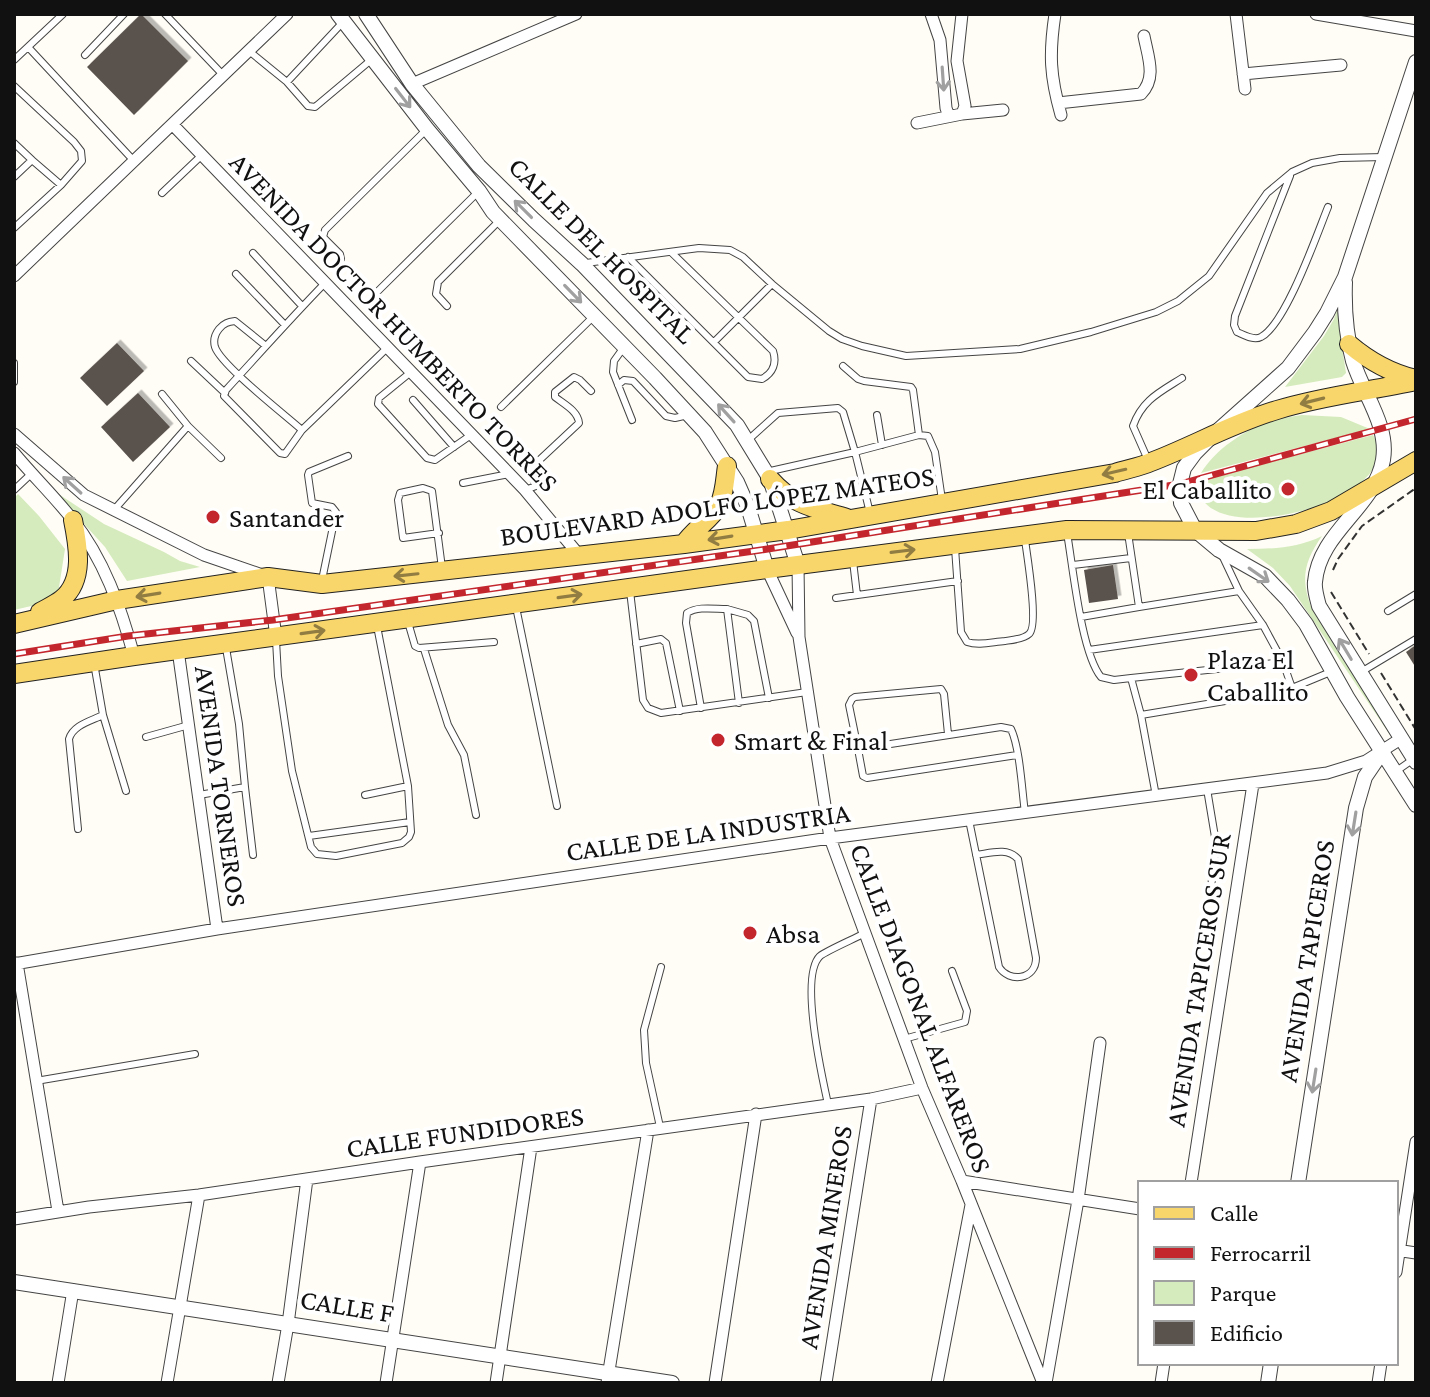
<svg xmlns="http://www.w3.org/2000/svg" width="1430" height="1397" font-family="'Crimson Pro',serif">
<style>
.green{fill:#d5ebbd}
.building{fill:#5a524d;filter:url(#shadow)}
.lines{fill:none;stroke-linecap:round;stroke-linejoin:round}
.service-casing{stroke:#444;stroke-width:8}
.minor-casing{stroke:#444;stroke-width:13}
.tertiary-casing{stroke:#444;stroke-width:16}
.primary-casing{stroke:#222;stroke-width:20}
.path{stroke:#333;stroke-width:2;stroke-dasharray:8 4;stroke-linecap:butt}
.service{stroke:#fff;stroke-width:6}
.minor{stroke:#fff;stroke-width:11}
.tertiary{stroke:#fff;stroke-width:14}
.primary{stroke:#f9d66b;stroke-width:18}
.rail-casing{stroke:#c4262e;stroke-width:7}
.rail{stroke:#fff;stroke-width:4;stroke-dasharray:12;stroke-linecap:butt}
.oneway{stroke:#a0a0a0}
.oneway2{stroke:#917d42}
.poi-dot{fill:#c4262e;stroke:#fff;stroke-width:3}
.labels{text-anchor:middle;dominant-baseline:central;stroke-width:8;stroke-linejoin:round;paint-order:stroke}
.street-label{font-size:28px;fill:#111;stroke:#fff}
.poi-label{font-size:28px;fill:#111;stroke:#fff;text-anchor:start}
</style>
<defs>
<filter id="shadow"><feDropShadow dx="3.5" dy="-3.5" stdDeviation="0" flood-color="#0004"/></filter>
</defs>
<rect width="100%" height="100%" fill="#fffdf5"/>
<!-- green -->
<path class="green" d="M1342,296l-3,32 7,45 -4,4 -57,10 39,-51 10,-17z
M1302,415l39,2 29,12 -169,44c15,-24 43,-43 70,-52 9,-3 20,-4 31,-6z
M1373,435c42,67 -182,122 -174,46z
M54,491l50,33 60,28 16,9 20,6 -73,14 -22,-34z
M18,494l21,22 26,33 -8,51 -43,10v-112z
M1322,536c-18,26 -22,43 -10,73l79,125 -1,1 -100,-149 -17,-18 -26,-19c26,0 51,-1 75,-13z"/>
<!-- building -->
<path class="building" d="M141,14l47,47 -54,54 -47,-48z
M117,343l27,28 -37,35 -27,-28z
M138,393l32,34 -37,35 -32,-35z
M1113,565l5,34 -29,4 -5,-33z
M1416,645v23l-10,-16z"/>
<g class="lines">
<!-- service casing -->
<g class="service-casing">
<path id="service" d="M165,14l59,62
M28,47l106,114
M249,51l38,31 57,-61
M85,55l39,-41
M14,60l49,-46
M287,82l21,24 7,1 56,-47
M14,86l60,56 7,9 1,10 -21,24
M14,143l18,17 -18,17
M1290,176l-55,140 -1,9 3,7c7,3 17,9 24,5 25,-13 56,-103 67,-130
M162,193l40,-38
M14,228l47,-43 -29,-25
M253,253l49,53
M628,257l120,120 14,2c11,-6 15,-16 11,-28l-102,-99
M586,263l113,-15 31,2 13,7 29,27 57,47 13,8 20,7 44,10 114,-7 71,-17 65,-20 22,-11 31,-25 58,-83 25,-21 20,-9 28,-5 44,-1
M338,266l3,-7 -1,-5 -17,-17 2,-7 102,-101
M236,274l49,51
M373,296l106,-105
M447,306l-11,-12 2,-12 62,-62
M714,342l58,-58
M266,346l-31,-25c-7,1 -11,2 -16,8 -4,5 -6,11 -4,18 6,18 69,67 87,83l-17,24 -5,-1 -56,-57 2,-6c33,-36 65,-72 99,-107
M624,347l-10,14 -1,11 19,48
M191,361l34,32
M14,363v19
M843,366l15,13 6,2 47,6 2,3 6,45
M411,372l-32,26 -1,6 49,54 8,2 36,-25
M618,385l6,-5 9,1 33,35 9,2 13,-3
M162,394l26,32
M413,400l41,47
M501,407l93,-91
M877,415l5,30
M302,430l85,-82
M748,440l30,-27 60,-5 5,4 12,40 -89,20
M1148,460l-15,-34c9,-26 27,-34 49,-48
M463,483l46,-9
M14,490l17,-16
M525,490l11,-4 -4,-9 1,-11 46,-43c-1,-12 -15,-19 -24,-26v-5l19,-15 6,3 11,11
M113,511l75,-85 33,32
M870,513l-15,-61 64,-17 9,1 7,16 7,48
M439,533l-36,5 -5,-38 2,-7 23,-5 9,3 10,77
M1067,533c6,34 14,119 34,144l13,3 17,-2 10,37 15,81
M955,548l6,84 6,10c12,4 25,0 38,-1 7,-1 19,-2 24,-7 10,-8 -2,-79 -4,-94
M853,561l4,34
M1073,565l58,-7
M322,580l14,-68 -4,-5 -20,-4 -4,-28 1,-3 39,-16
M630,591l13,109 5,8 13,5 146,-21
M836,598l122,-17
M516,607l41,199
M1139,607l100,-16
M1388,611l28,-17
M1081,617l58,-10 -11,-74
M408,622l7,24 4,2 75,-6
M276,640l2,36 14,95 19,76 6,7 19,2 66,-13 7,-6 2,-5 -3,-46 -31,-160
M636,644l25,-5 5,4 14,68
M226,648l13,76 6,63
M424,649l24,76 16,30 12,60
M1089,650l174,-25
M94,663l9,52 23,76
M1361,672l55,-33
M1131,678l152,-16
M1292,688l41,-17
M739,703l-12,-94 21,6 6,6 15,77
M701,708l-15,-85 1,-10c11,-7 27,-4 40,-4
M1141,715l126,-21 25,-6 -9,-26 -20,-37 -24,-34 -17,-36
M146,737l43,-12
M858,749l-9,-44 3,-6 3,-2 86,-8 3,5 4,40
M1017,755l-150,23 -4,-2 -5,-27 143,-22 10,2c9,19 11,62 14,84
M1395,772l20,-14
M1207,789l9,54 -5,45
M199,795l46,-8 8,68
M365,795l43,-9
M969,820l30,147c10,16 37,13 37,-9l-18,-99c-11,-12 -27,-6 -42,-4
M78,829l-9,-90c4,-14 22,-18 34,-24
M309,836l101,-14
M904,1039l61,-17 2,-11 -15,-40
M36,1081l159,-27
M828,1104c-6,-27 -29,-128 -8,-148 6,-5 36,-18 45,-23
M660,1127l-14,-64 -2,-33 17,-63"/>
</g>
<!-- minor casing -->
<g class="minor-casing">
<path id="minor" d="M931,14l9,26 6,68 2,6 3,1
M962,14l-5,47 8,45 -3,8
M1055,14c-6,40 -5,62 6,101
M1236,14l9,75
M1316,14l100,17
M1243,74l98,-9
M412,84l164,-70
M1058,103l83,-9c16,-16 7,-37 3,-58
M917,123l45,-9 41,-4
M173,125l352,365 54,65
M14,276l273,-262
M14,434l70,61 120,60 64,22 8,60
M14,453c19,23 40,43 58,66 32,40 49,89 62,137
M798,565l1,72 31,201 92,250 40,93 81,202
M767,569l30,64
M178,650l39,279
M17,963l41,248
M14,964l203,-35 613,-91 497,-65 39,-12 36,-23
M962,1181l178,28
M1191,1183l62,-399
M14,1219l75,-12 110,-12 221,-33 451,-63 51,-11
M1396,1250l20,3
M1396,1272l20,-130
M58,1383l15,-93
M167,1383l32,-188
M278,1383l10,-59 19,-145
M386,1383l34,-221
M496,1383l35,-236
M607,1383l41,-253
M715,1383l41,-269
M826,1383l45,-284
M937,1383l34,-178
M1046,1383l32,-183 22,-157
M1161,1383l3,-20
M1378,1383l3,-20"/>
</g>
<!-- tertiary casing -->
<g class="tertiary-casing">
<path id="tertiary" d="M338,14l89,115 52,62 14,21 162,166 50,54 32,50 11,25 19,62
M366,14l46,70 67,82 55,54 48,44 155,161 33,54 28,86
M1416,62l-71,215 -18,36 -12,19 -27,36 -75,67 -18,18 -11,15 -4,16 1,19 14,27 24,20 46,26 23,24 18,24 41,73 69,108
M1345,282c-1,27 1,53 8,79 10,33 36,64 30,99 -8,47 -64,72 -68,122 -1,7 2,16 4,24l97,156
M1298,1183l58,-375 9,-31 17,-25
M14,1282l658,101
M1268,1383l3,-20"/>
</g>
<!-- primary casing -->
<g class="primary-casing">
<path id="primary" d="M1349,344c20,17 41,29 67,35
M770,479c24,27 44,29 77,39
M684,544c9,-14 29,-26 35,-39 6,-12 6,-27 8,-39
M40,612c7,-4 16,-8 22,-13 23,-19 16,-54 11,-79
M14,624l103,-24 151,-23 54,7 362,-40 104,-14 327,-57c12,-4 25,-6 36,-11 42,-16 82,-39 126,-52 45,-14 93,-19 139,-29
M14,674l120,-18 633,-87 300,-39 189,1 40,-7 35,-13 85,-50"/>
</g>
<!-- path -->
<path class="path" d="M1333,570l5,-11 24,-33 54,-38
M1331,592l38,62
M1381,673l35,57"/>
<!-- service -->
<use href="#service" class="service"/>
<!-- minor -->
<use href="#minor" class="minor"/>
<!-- tertiary -->
<use href="#tertiary" class="tertiary"/>
<!-- primary -->
<use href="#primary" class="primary"/>
<!-- rail casing -->
<g class="rail-casing">
<path id="rail" d="M14,654l114,-18 145,-16 488,-70 419,-66 236,-65"/>
</g>
<!-- rail -->
<use href="#rail" class="rail"/>
</g>
<!-- one-way arrows -->
<defs><path id="oneway-shaft" d="M-6 0H5M1.5-3L5.5 0L1.5 3" fill="none" stroke-width="1.6" stroke-linecap="round" stroke-linejoin="round" transform="scale(2)"/></defs>
<g class="oneway">
<use href="#oneway-shaft" transform="translate(943 79) rotate(86)"/>
<use href="#oneway-shaft" transform="translate(403 98) rotate(52)"/>
<use href="#oneway-shaft" transform="translate(523 209) rotate(-135)"/>
<use href="#oneway-shaft" transform="translate(573 294) rotate(46)"/>
<use href="#oneway-shaft" transform="translate(726 413) rotate(-132)"/>
<use href="#oneway-shaft" transform="translate(72 485) rotate(-138)"/>
<use href="#oneway-shaft" transform="translate(1259 575) rotate(35)"/>
<use href="#oneway-shaft" transform="translate(1345 649) rotate(-121)"/>
<use href="#oneway-shaft" transform="translate(1354 824) rotate(99)"/>
<use href="#oneway-shaft" transform="translate(1314 1081) rotate(99)"/>
</g>
<g class="oneway2">
<use href="#oneway-shaft" transform="translate(1312 401) rotate(166)"/>
<use href="#oneway-shaft" transform="translate(1114 472) rotate(167)"/>
<use href="#oneway-shaft" transform="translate(720 538) rotate(171)"/>
<use href="#oneway-shaft" transform="translate(903 551) rotate(-7)"/>
<use href="#oneway-shaft" transform="translate(406 575) rotate(174)"/>
<use href="#oneway-shaft" transform="translate(148 595) rotate(171)"/>
<use href="#oneway-shaft" transform="translate(570 596) rotate(-8)"/>
<use href="#oneway-shaft" transform="translate(313 632) rotate(-8)"/>
</g>
<!-- markers -->
<g class="poi-dot">
<circle cx="1288" cy="489" r="8"/>
<circle cx="213" cy="517" r="8"/>
<circle cx="1191" cy="675" r="8"/>
<circle cx="718" cy="740" r="8"/>
<circle cx="750" cy="933" r="8"/>
</g>
<g class="labels">
<!-- street labels -->
<g class="street-label">
<text transform="translate(602 250) rotate(45)">CALLE DEL HOSPITAL</text>
<text transform="translate(394 322) rotate(46)">AVENIDA DOCTOR HUMBERTO TORRES</text>
<text transform="translate(717 506) rotate(-8)">BOULEVARD ADOLFO LÓPEZ MATEOS</text>
<text transform="translate(221 786) rotate(82)">AVENIDA TORNEROS</text>
<text transform="translate(708 832) rotate(-8)">CALLE DE LA INDUSTRIA</text>
<text transform="translate(1306 961) rotate(-81)">AVENIDA TAPICEROS</text>
<text transform="translate(1198 980) rotate(-81)">AVENIDA TAPICEROS SUR</text>
<text transform="translate(921 1008) rotate(69)">CALLE DIAGONAL ALFAREROS</text>
<text transform="translate(465 1132) rotate(-8)">CALLE FUNDIDORES</text>
<text transform="translate(825 1237) rotate(-81)">AVENIDA MINEROS</text>
<text transform="translate(347 1306) rotate(9)">CALLE F</text>
</g>
<!-- poi labels -->
<g class="poi-label">
<text x="1272" y="489" text-anchor="end">El Caballito</text>
<text x="229" y="517">Santander</text>
<text x="1207" y="659">Plaza El<tspan x="1207" dy="32">Caballito</tspan></text>
<text x="734" y="740">Smart &amp; Final</text>
<text x="766" y="933">Absa</text>
</g>
</g>
<!-- border -->
<rect width="1430" height="1397" fill="none" stroke="#111111" stroke-width="32"/>
<!-- legend -->
<rect x="1138" y="1181" width="260" height="184" fill="#ffffff" stroke="#a0a0a0" stroke-width="2"/>
<rect x="1154" y="1207" width="40" height="12" fill="#f9d66b" stroke="#a0a0a0" stroke-width="2"/>
<text x="1210" y="1221" font-size="24" fill="#111111">Calle</text>
<rect x="1154" y="1247" width="40" height="12" fill="#c4262e" stroke="#a0a0a0" stroke-width="2"/>
<text x="1210" y="1261" font-size="24" fill="#111111">Ferrocarril</text>
<rect x="1154" y="1281" width="40" height="24" fill="#d5ebbd" stroke="#a0a0a0" stroke-width="2"/>
<text x="1210" y="1301" font-size="24" fill="#111111">Parque</text>
<rect x="1154" y="1321" width="40" height="24" fill="#5a524d" stroke="#a0a0a0" stroke-width="2"/>
<text x="1210" y="1341" font-size="24" fill="#111111">Edificio</text>
</svg>
